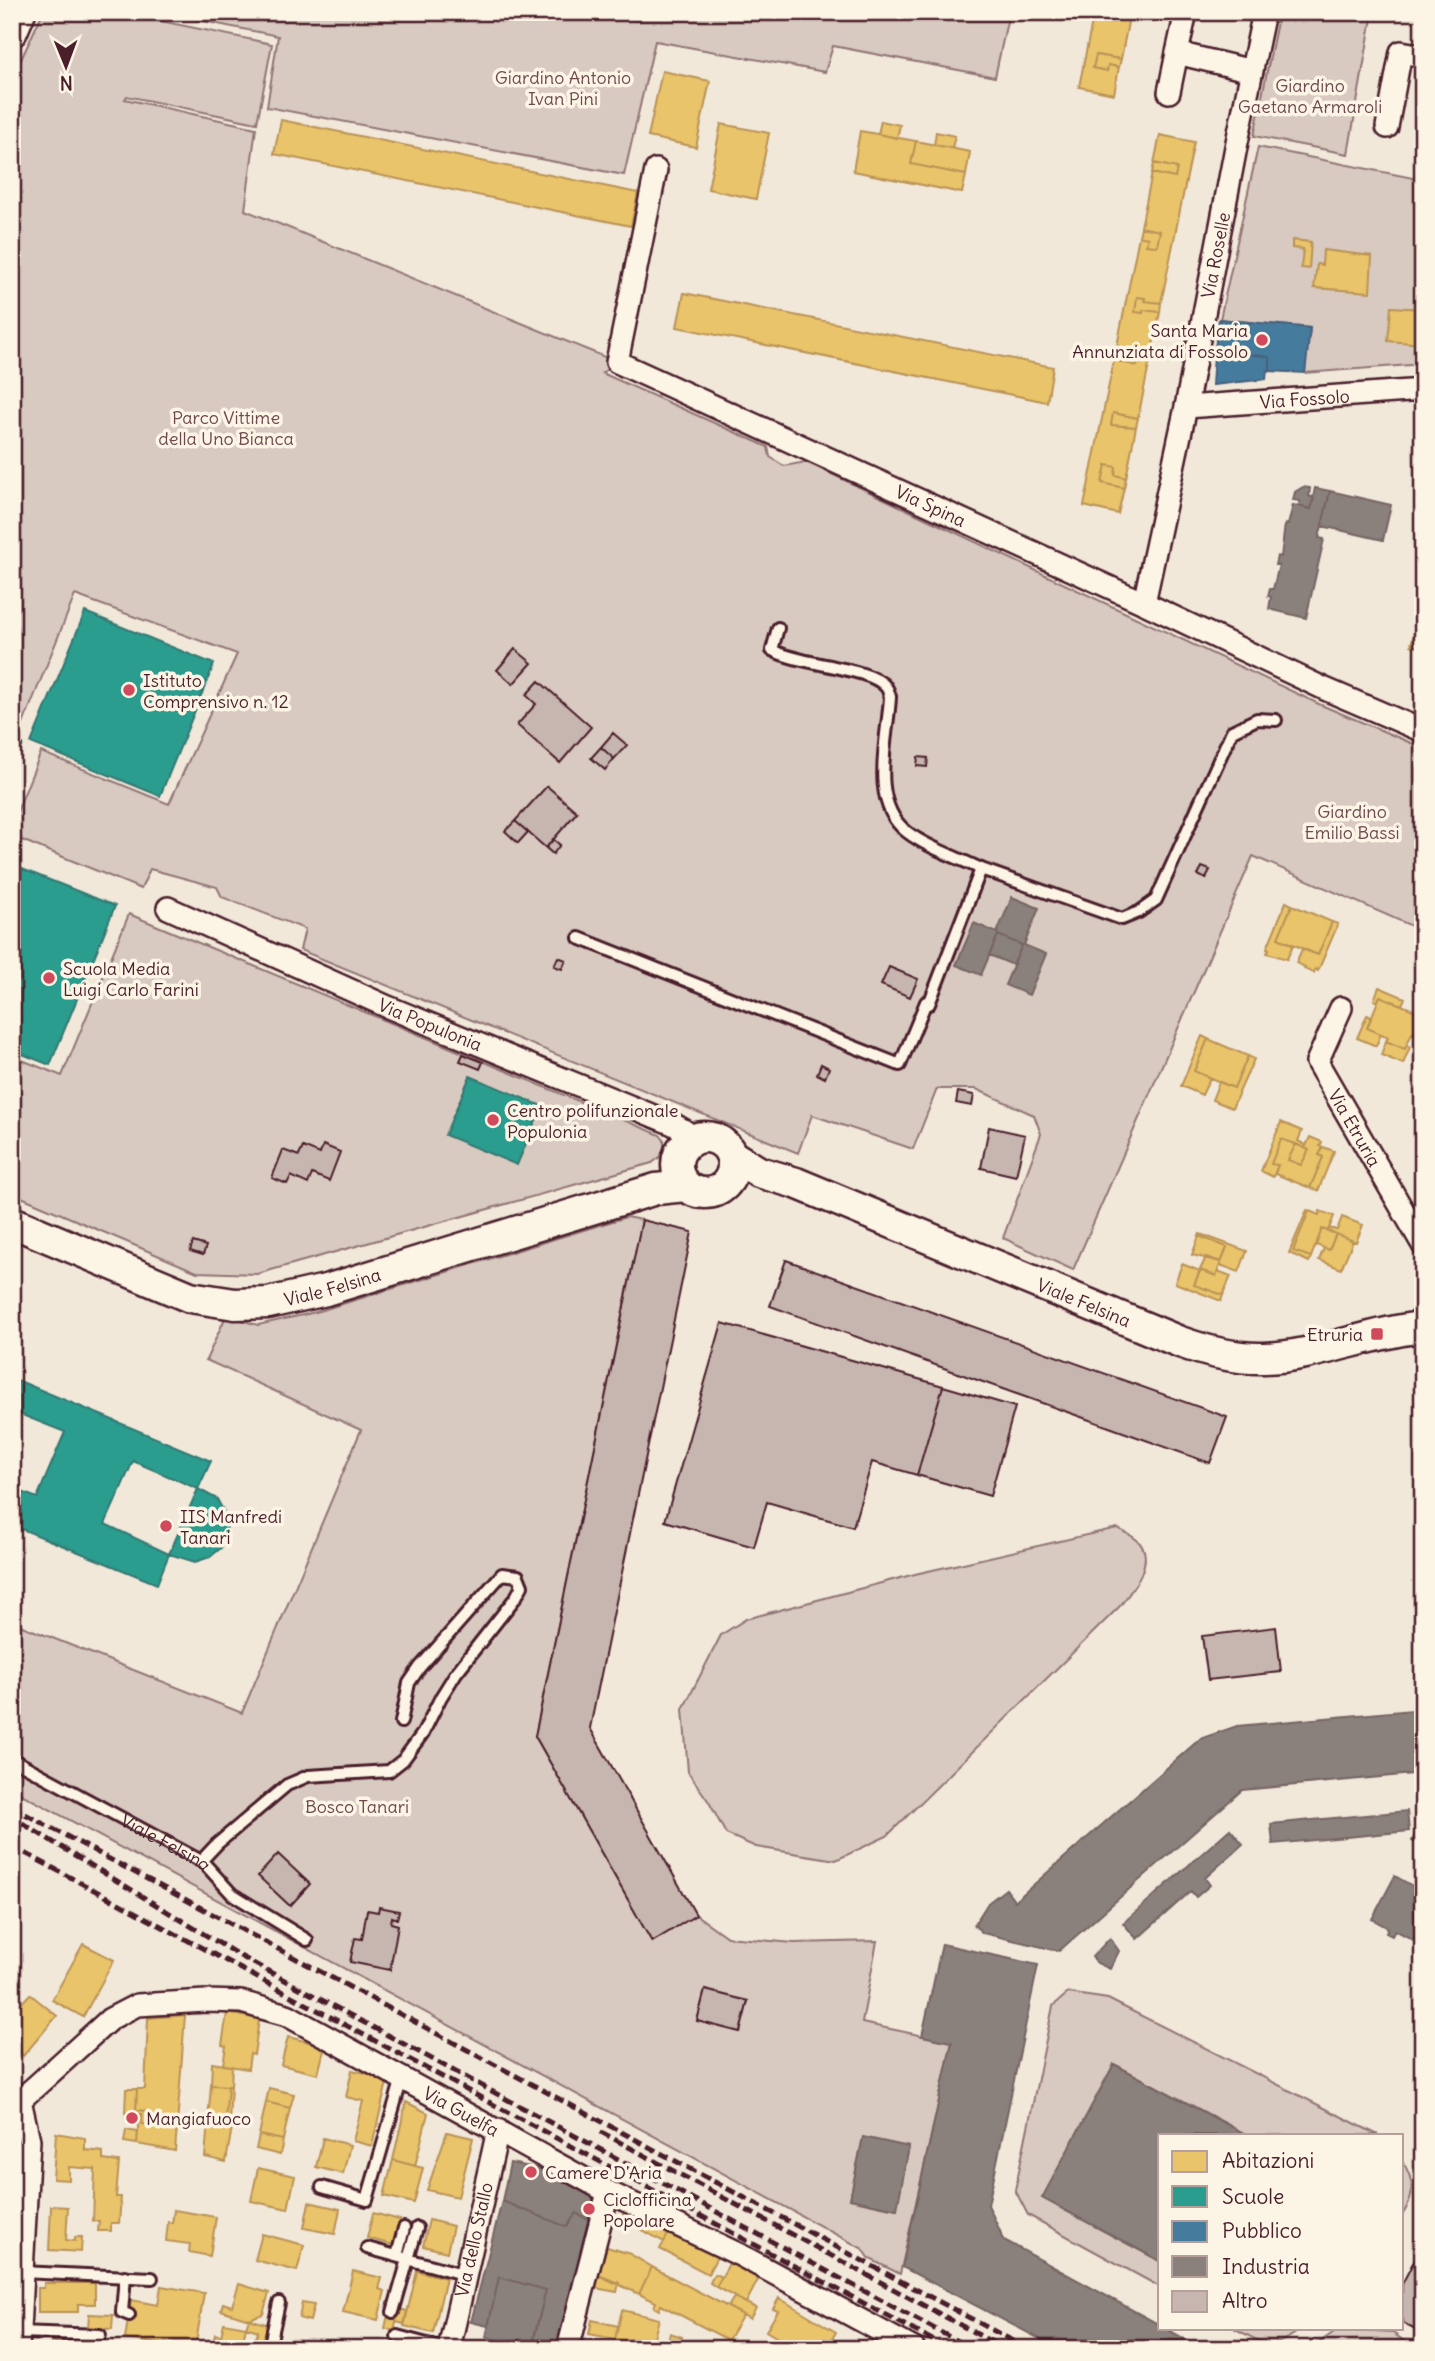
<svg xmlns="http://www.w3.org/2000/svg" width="1435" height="2361" font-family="Delius,sans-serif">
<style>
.green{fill:#d8cac0;stroke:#917476;stroke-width:2;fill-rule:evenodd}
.homes{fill:#e9c46a;stroke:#b99257;stroke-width:2}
.schools{fill:#2a9d8f;stroke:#347771;stroke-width:2}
.public{fill:#457b9d;stroke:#465f7b;stroke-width:2}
.industry{fill:#8a817c;stroke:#776464;stroke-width:2}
.building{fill:#c7b6af;stroke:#4a1f2b;stroke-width:2}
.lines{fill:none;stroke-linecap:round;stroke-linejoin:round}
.lane-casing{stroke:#4a1f2b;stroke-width:16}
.street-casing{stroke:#4a1f2b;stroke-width:26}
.secondary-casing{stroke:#4a1f2b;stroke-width:35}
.lane{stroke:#fcf5e5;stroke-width:10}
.street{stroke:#fcf5e5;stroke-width:21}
.secondary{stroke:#fcf5e5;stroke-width:30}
.rail{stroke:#4a1f2b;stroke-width:5;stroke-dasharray:10 5;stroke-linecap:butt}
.poi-dot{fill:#d1495b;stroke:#fcf5e5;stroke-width:2.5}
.labels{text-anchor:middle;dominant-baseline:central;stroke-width:7;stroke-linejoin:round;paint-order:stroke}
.park-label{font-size:18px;fill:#6e4a50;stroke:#fcf5e5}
.street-label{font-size:18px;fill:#4a1f2b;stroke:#fcf5e5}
.poi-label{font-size:18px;fill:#4a1f2b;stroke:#fcf5e5;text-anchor:start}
</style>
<rect width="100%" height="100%" fill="#f1e8da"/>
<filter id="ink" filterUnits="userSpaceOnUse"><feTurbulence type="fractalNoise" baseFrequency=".0143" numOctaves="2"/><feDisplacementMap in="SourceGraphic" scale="14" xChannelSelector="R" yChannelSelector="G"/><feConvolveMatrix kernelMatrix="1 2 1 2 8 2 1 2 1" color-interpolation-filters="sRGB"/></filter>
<g filter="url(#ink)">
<!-- green -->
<path class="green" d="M43,12h98v5l131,27 -15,79 -130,-27 -2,3 131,29 -11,82 372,152 -15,11 166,74 2,10 14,9 22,-4 515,243 102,43v183l-170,-75 -180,414 -70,-32 38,-104 -7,-19 -58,-26h-39l-24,60 -101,-34 -14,38 -498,-203 5,-21 -83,-32 -5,-10 -67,-18 -9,20 -129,-53v-12l29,-72 128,52 68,-150 -162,-59 -54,134 -9,-4v-646z
M158,12h851l-14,65 -162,-31 -8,26 -170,-31 -31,134 -357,-68 11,-71z
M1279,12h94l-25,142 -94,-18z
M1258,147l165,33v184l-118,9 5,-45 -90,-9z
M129,914l531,221 4,5v14l-12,9 -395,111 -60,-2 -185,-79v-137l50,20z
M626,1217l16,3 -107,516 117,205 44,-26 31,22 67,6 83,-2 -15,82 90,19 -52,232 -30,-15 -7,-10 -851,-460v-167l230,91 119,-283 -155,-70 20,-44 32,9 58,-13zM705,1990l43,11 -8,31 -43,-11zM863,2138l46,9 -13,62 -46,-10z
M1117,1528c6,4 15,7 20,12 21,19 -5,50 -17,66l-233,230 -51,24 -80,-13 -30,-13 -17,-32 -21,-30 -5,-63 38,-74 25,-16 169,-45z
M1068,1993l40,6 270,136h-131l-133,-71 -71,134 117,63v26l-132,-72 -13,-25 38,-184z
M1402,2161c14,21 12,35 0,55z
M1234,2328h69c-33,24 -35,18 -69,0z
M1337,2330l56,3 22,16h-105z"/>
<!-- homes -->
<path class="homes" d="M1094,12h36l-9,47 -25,-4 -3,13 14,3 1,-6 11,2 -5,27 -35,-7z
M1096,55l25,4 -2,8 -11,-2 -1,6 -14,-3z
M662,71l48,10 -14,66 -48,-10z
M281,120l357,73 -7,33 -357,-72z
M881,121l19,4 -3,13 -19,-4z
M721,124l48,9 -13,66 -48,-10z
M860,131l56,10 -5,23 55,11 -4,18 -109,-22z
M936,132l19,4 -3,12 -18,-3z
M1160,135l34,7 -33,161 -17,-2 1,-3 -8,-1 -2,15 8,1v-3l17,2 -22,106 -25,-5 -2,12 25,2 -10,51 -11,-3 1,-8 -10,-2 -4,18 22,5 -6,26 -34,-8 30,-146 23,6 2,-10 -23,-5 23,-115 9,2 -2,7 11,1 3,-15 -19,-4 11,-54 23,5 2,-10 -23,-5z
M916,141l54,11 -4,23 -55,-11z
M1154,163l23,5 -2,10 -23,-5z
M1141,227l19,4 -3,15 -11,-1 2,-7 -9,-2z
M1292,240l19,2 -2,27 -8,-1 2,-19 -11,-1z
M1323,250l49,6 -2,36 -56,-4 3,-24 5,1z
M684,293l369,74 -6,35 -370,-75z
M1137,297l8,1 -1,3 17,2 -1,9 -17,-2v3l-8,-1z
M1391,307l32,2v35l-35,-3z
M1116,351l23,5 -2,10 -23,-6z
M1113,413l25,5 -2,9 -25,-2z
M1106,465l10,2 -1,8 11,3 -2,10 -22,-5z
M1423,598v51l-12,-4z
M1286,902l6,3 -14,33 15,7 -6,14 -20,-6 2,-4 -2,-1z
M1292,905l40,17 -14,33 -40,-17z
M1332,922l6,2 -20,47 -3,-2 -1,4 -10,-4 1,-2 -9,-4 6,-14 16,6z
M1379,987l26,11 -3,7 -22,-9 -3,6 -3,-2z
M1380,996l43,18v8l-6,13 -5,-2 -7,16 -19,-8 2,-4 -21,-9z
M1367,1015l4,2 -4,11 14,6 -5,12 -19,-8z
M1202,1036l6,3 -14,32 16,7 -8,17 -21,-9z
M1208,1039l40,17 -14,32 -40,-17z
M1386,1041l19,8 2,-4 3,2 -7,17 -22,-9z
M1248,1056l6,3 -22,49 -20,-8 7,-18 15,6z
M1281,1122l21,9 -4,10 8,4 -1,3 -24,-9 -10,25 7,1 -5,12 -12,-6z
M1310,1137l12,5 -2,4 3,1 -4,8 4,2 -13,31 -35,-14 3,-9 -7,-1 10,-25 15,5 -8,16 13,5 8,-15 -4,-2z
M1296,1144l13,6 -8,15 -13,-5z
M1323,1147l11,4 -16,40 -8,-3 13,-31 -4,-2z
M1307,1210l2,1 -16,40 18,6 -2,5 -20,-9z
M1309,1211l10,4 1,-4 14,5 -6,15 -6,-2 -11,28 -18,-6z
M1342,1217l21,8 -7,17 -28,-11 1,-3 8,2z
M1322,1229l14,5 -7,16 -13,-5z
M1200,1234l47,17 -8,21 -19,-7 7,-18 -28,-11z
M1336,1234l17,7 -12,28 -22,-9 5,-12 5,2z
M1199,1236l28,11 -6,15 -29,-7z
M1206,1257l15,5 -5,14 -16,-6z
M1182,1264l18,7 -6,14 29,10 -2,6 -46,-18z
M1200,1270l16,6 2,-5 13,5 -8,19 -29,-10z
M83,1944l31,16 -31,57 -31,-17z
M30,1994l27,22 -34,40 -11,-16v-20l6,-4 -4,-5z
M227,2013l32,6 -5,36 -4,-1 -2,15 -25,-4 3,-19 -4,-1z
M185,2015l-8,111 -15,-1v-6l-15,-2 -1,-6 -10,-1 1,-21h8l3,-71z
M288,2037l37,9 -7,28 -37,-9z
M212,2063l20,3 -1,20 -20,-1z
M352,2070l36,8 -16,68 -19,-5 10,-40 -17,-4z
M211,2085l17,1 -3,36 -17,-1z
M228,2086h3l-2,35h4l-7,41 -21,-5 3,-36 17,1z
M269,2088l25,6 -4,14 -24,-6z
M126,2089h11l-1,25 -11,-1z
M266,2102l24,6 -7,32 -24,-5z
M406,2102l22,11 -13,53 -22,-6z
M136,2110l10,1 1,6 15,2v6l-20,-1v-10h-6z
M139,2114h3v10l35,2 -2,25 -38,-7z
M126,2130l12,2 -1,12 -13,-2z
M447,2132l26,6 -15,59 -31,-7z
M56,2133l29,5v12l18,2v8l16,2 -3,35h5l-2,26h-8v8h-13l1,-10h-6l2,-52 -26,-2v13l-16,-1z
M259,2135l24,5 -3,15 -24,-6z
M323,2138l27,7 -7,29 -27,-7z
M393,2160l30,8 -9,35 -30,-7z
M258,2168l37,8 -7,33 -37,-8z
M309,2202l31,7 -5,25 -31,-6z
M51,2206l17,1 -2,33 9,1v-4h7l-1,15 -32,-2z
M628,2206l43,23 -7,13 -43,-24z
M174,2210l42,7 -6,39 -21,-4 1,-8 -24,-3 2,-19 4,1z
M373,2213l27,7 -7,25 -26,-7z
M429,2220l24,6 -6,26 -24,-6z
M671,2229l47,26 -10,19 -48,-25z
M262,2234l42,11 -7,26 -42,-11z
M607,2247l23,7 22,13 -13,27 -41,-19z
M730,2262l29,16 -13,25 -30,-16z
M652,2267l91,48 -15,25 -67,-35 -2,5 -5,-3 2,-5 -17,-8z
M353,2271l29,7 -3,11 6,2 -7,29 -35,-8z
M417,2271l29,7 -13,55 -29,-7z
M714,2274l8,3 -6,10 -6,-4z
M598,2275l21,8 -2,9 -22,-4z
M44,2283h51v21h-17v8h-40v-24h6z
M239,2284l30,9 -6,21 -14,5 -28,-9 2,-7 9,3z
M161,2286l43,7 -9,56 -70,-10 6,-39 27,5z
M734,2297l22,11 -6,11 -22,-12z
M779,2298l57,34 -10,17h-30l-30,-18 12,-20 -5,-2z
M302,2303l12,2 -4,16 -11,-3z
M399,2309l8,2 -3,13 -8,-2z
M622,2310l37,9 -8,30 -36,-10z
M89,2314l24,1 -1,14 -24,-1z
M388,2315l9,2 -3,14 -9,-3z
M249,2319l20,6 -7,24h-10l6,-18 -12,-4z
M592,2320l26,6 -3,13 -26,-5z
M224,2323l22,4 -5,22 -29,-1 3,-14 6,2z
M670,2333l12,4 -4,12h-12z
M293,2339l16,3 -1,7h-17z
M51,2342l35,2v5h-36z"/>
<!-- schools -->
<path class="schools" d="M85,612l129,52 -54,132 -129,-53z
M12,740l11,4 -11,28z
M12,865l103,41 -65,159 -38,-15z
M470,1076l72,30 -25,59 -72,-30z
M12,1378l199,83 -13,28 -65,-28 -19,43 -9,20 64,30 -12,30 -145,-59v-37l25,10 28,-66 -53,-21z
M198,1489l19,10 7,13 3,12 -2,14 -4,10 -11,9 -15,5 -26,-8z"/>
<!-- public -->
<path class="public" d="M1219,319l91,9 -5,45 -35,-2v-14l-29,-4v5l-27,-3z
M1241,353l29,4v14l-3,-1 -1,9 -54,6 2,-30 27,3z"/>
<!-- industry -->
<path class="industry" d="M1303,487l7,1 -1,8 5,2 -3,11 -12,-3 1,-5 -7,-1 2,-8z
M1315,488l15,3 -11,47 5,1 -18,79 -37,-9 2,-12 -3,-1 2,-7h3l6,-24h-4l2,-9 4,1 4,-33 3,1 5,-20 18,4z
M1330,491l61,14 -8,35 -61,-14z
M1012,897l27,11 -15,37 22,9 -17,41 -24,-10 17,-40 -24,-10 -17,40 -25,-10 18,-42 23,10z
M998,935l24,10 -9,20 -24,-10z
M1423,1709v64l-181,17 -183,161 -76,-18 -9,-8 14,-22 18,-14 9,12 185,-162 37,-13z
M1407,1811l2,20 -136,13 -2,-20z
M1423,1819v27l-11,-5z
M1230,1829l13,15 -38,34 5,7 -14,12 -5,-6 -54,48 -14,-16z
M1395,1876l28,16v53l-28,-15 -3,6 -6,-3 2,-5 -16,-9z
M1110,1938l9,13 -9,18 -13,-6 -5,-6z
M942,1944l96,21 -50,240 16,35 156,85v3h5l38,21h-144l-157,-82 50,-225 -30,-6z
M1114,2064l133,71h-87v126l-118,-63z
M863,2137l46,10 -12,62 -47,-10z
M510,2163l35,7 49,24 -5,26 -13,-7 -9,14 -65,-26z
M502,2201l65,26 9,-14 13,7 -32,125 -23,-6 12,-49 -47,-13 -11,49 -17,-4z
M499,2277l47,13 -15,58 -45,-11z"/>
<!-- building -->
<path class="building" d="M515,649l17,14 -19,21 -16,-14z
M539,681l52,46 -31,36 -43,-38 19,-21 -10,-9z
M613,733l14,12 -13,14 -13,-12z
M601,747l13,12 -9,11 -14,-12z
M918,757l10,1 -1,9 -10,-1z
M547,786l30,26 -31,36 -31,-27z
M515,821l13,11 -10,11 -13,-12z
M553,839l7,6 -7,9 -7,-6z
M1202,867l8,3 -4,9 -8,-4z
M558,957l8,3 -4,9 -8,-3z
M889,967l29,12 -8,18 -29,-12z
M463,1054l20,8 -3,7 -20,-8z
M821,1064l8,4 -4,10 -8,-4z
M958,1092l16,3 -2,11 -16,-3z
M989,1127l36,8 -9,41 -35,-8z
M323,1145l17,7 -11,29 -17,-7 -4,10 -17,-8 -4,8 -15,-6 11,-28 16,6 4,-9 17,7z
M642,1220l50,12 -102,496 106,187 -44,27 -117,-206z
M193,1242l13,4 -3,9 -13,-4z
M786,1260l441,157 -17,46 -440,-157z
M722,1323l221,63 -26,89 -45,-13 -19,65 -86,-25 -13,45 -89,-26z
M943,1386l72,21 -25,89 -73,-21z
M1276,1627l5,45 -73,8 -6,-44z
M278,1854l32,30 -20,22 -32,-30z
M379,1907l20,4 -2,8 -5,-2 -1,6 7,2 -8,45 -40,-8 5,-24 7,1 5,-29 11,2z
M705,1990l43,11 -8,31 -43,-11z
M1417,2255l6,2v77l-21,-11v-39z"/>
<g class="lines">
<!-- lane casing -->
<g class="lane-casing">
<g id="lane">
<path d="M778,628l-6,22c27,15 99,17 114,37 2,2 3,6 4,10 -2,41 -22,105 17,135 21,16 50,25 74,37l-52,135"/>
<path d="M981,869l141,50 17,-7 17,-12 76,-169 25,-12 19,1"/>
<path d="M579,938l321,127 26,-63"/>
<path id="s1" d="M12,1759l191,103 29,32 75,46"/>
<path d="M201,1861l16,-17 70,-59 21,-9 81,-5 14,-11 20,-27 18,-36 15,-24 60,-76 6,-11 -4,-10 -16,-2 -82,93 -11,16 -8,39"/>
<path d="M322,2187l45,13 35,-122"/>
<path d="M367,2248l99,27"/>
<path d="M397,2256l7,-28"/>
<path d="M21,2272l131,6"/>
<path d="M125,2276l-3,36 7,3"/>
<path d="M393,2312l24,-84"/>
<path d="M19,2332l81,3"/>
<path d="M397,2336l49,13"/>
<path d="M269,2349l10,-46"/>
</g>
</g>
<!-- street casing -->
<g class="street-casing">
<g id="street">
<path d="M1186,12l-9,41 75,18"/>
<path d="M1169,92l8,-39"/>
<path d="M1387,127l14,-75 22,4"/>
<path id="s2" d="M656,170l-39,192 527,241 181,86 98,42"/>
<path id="s3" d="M1186,407l237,-17"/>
<path id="s4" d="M1144,603l42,-196 50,-260 28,-135"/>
<path id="s5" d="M168,908l220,99 285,117 12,7 7,8"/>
<path id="s6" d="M1341,1008l-24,54 106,183"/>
<path id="s7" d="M12,2103l8,-3 16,-14 74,-67 27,-14 69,-4 35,1 46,13 321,177 132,63 174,94"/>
<path d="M18,2349l11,-209 -9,-40"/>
<path id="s8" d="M449,2349l49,-219"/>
<path d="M568,2349l40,-157"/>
</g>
</g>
<!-- secondary casing -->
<g class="secondary-casing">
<g id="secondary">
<path d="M12,31l8,-19"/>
<circle cx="705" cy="1165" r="28"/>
<path id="s9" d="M731,1155l28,17 37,11 384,159c28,10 55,17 84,16 52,-1 106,-26 159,-31"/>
<path id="s10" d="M12,1222l178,75 45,7 33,-1 58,-13 330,-101 30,-3"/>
</g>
</g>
<!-- lane -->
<use href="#lane" class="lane"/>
<!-- street -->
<use href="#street" class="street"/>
<!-- secondary -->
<use href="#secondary" class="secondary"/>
<!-- rail -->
<path class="rail" d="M12,1807l1016,542
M22,1823l218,133 732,393
M12,1846l937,503
M601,2132l404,217"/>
</g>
</g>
<!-- markers -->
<g class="poi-dot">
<circle cx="1262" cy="340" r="7"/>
<circle cx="129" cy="690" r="7"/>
<circle cx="49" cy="978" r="7"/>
<circle cx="493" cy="1120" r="7"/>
<rect x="1370" y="1327" width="14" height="14" rx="3.5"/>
<circle cx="166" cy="1526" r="7"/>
<circle cx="132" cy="2118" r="7"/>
<circle cx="531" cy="2172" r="7"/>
<circle cx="589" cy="2209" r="7"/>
</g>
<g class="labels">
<!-- park labels -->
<g class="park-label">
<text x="563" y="77">Giardino Antonio<tspan x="563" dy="21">Ivan Pini</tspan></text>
<text x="1310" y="85">Giardino<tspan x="1310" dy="21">Gaetano Armaroli</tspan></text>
<text x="226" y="417">Parco Vittime<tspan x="226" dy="21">della Uno Bianca</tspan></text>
<text x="1352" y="811">Giardino<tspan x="1352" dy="21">Emilio Bassi</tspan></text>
<text x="357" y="1806">Bosco Tanari</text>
</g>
<!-- street labels -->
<g class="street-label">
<text stroke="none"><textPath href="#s4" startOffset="355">Via Roselle</textPath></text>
<text stroke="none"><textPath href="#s3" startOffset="119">Via Fossolo</textPath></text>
<text stroke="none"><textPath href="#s2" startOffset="541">Via Spina</textPath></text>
<text stroke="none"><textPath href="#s5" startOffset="287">Via Populonia</textPath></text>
<text stroke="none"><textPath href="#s6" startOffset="135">Via Etruria</textPath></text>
<text stroke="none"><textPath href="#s10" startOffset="338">Viale Felsina</textPath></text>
<text stroke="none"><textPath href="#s9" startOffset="383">Viale Felsina</textPath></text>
<text stroke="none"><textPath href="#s1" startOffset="175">Viale Felsina</textPath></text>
<text stroke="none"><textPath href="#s7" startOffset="511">Via Guelfa</textPath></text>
<text stroke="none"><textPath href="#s8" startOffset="112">Via dello Stallo</textPath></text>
</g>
<!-- poi labels -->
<g class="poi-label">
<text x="1248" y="330" text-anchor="end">Santa Maria<tspan x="1248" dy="21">Annunziata di Fossolo</tspan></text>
<text x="143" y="680">Istituto<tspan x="143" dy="21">Comprensivo n. 12</tspan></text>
<text x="63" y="968">Scuola Media<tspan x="63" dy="21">Luigi Carlo Farini</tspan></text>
<text x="507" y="1110">Centro polifunzionale<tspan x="507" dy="21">Populonia</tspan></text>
<text x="1363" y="1334" text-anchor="end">Etruria</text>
<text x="180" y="1516">IIS Manfredi<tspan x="180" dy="21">Tanari</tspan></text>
<text x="146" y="2118">Mangiafuoco</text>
<text x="545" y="2172">Camere D'Aria</text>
<text x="603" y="2199">Ciclofficina<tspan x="603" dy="21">Popolare</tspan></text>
</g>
</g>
<!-- margin -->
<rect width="1435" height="2361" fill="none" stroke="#fcf5e5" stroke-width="42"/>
<rect x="21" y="21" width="1393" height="2319" fill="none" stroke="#4a1f2b" stroke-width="2.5" filter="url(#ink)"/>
<!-- legend -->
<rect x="1158" y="2134" width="245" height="196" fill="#fcf5e5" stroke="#b59f9b" stroke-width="2"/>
<rect x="1172" y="2151" width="35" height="21" fill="#e9c46a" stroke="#b59f9b" stroke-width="2"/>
<text x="1222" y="2168" font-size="21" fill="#4a1f2b">Abitazioni</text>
<rect x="1172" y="2186" width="35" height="21" fill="#2a9d8f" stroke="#b59f9b" stroke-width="2"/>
<text x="1222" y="2204" font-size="21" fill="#4a1f2b">Scuole</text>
<rect x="1172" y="2221" width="35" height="21" fill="#457b9d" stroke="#b59f9b" stroke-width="2"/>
<text x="1222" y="2238" font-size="21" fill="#4a1f2b">Pubblico</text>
<rect x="1172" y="2256" width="35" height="21" fill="#8a817c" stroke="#b59f9b" stroke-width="2"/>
<text x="1222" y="2274" font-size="21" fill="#4a1f2b">Industria</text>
<rect x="1172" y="2291" width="35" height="21" fill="#c7b6af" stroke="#b59f9b" stroke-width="2"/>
<text x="1222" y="2308" font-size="21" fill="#4a1f2b">Altro</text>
<!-- north arrow -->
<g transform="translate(66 66) rotate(179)" stroke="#fcf5e5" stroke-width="5" paint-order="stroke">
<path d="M0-5L12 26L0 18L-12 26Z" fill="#4a1f2b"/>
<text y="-10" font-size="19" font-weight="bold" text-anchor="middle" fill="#4a1f2b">N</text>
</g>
</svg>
